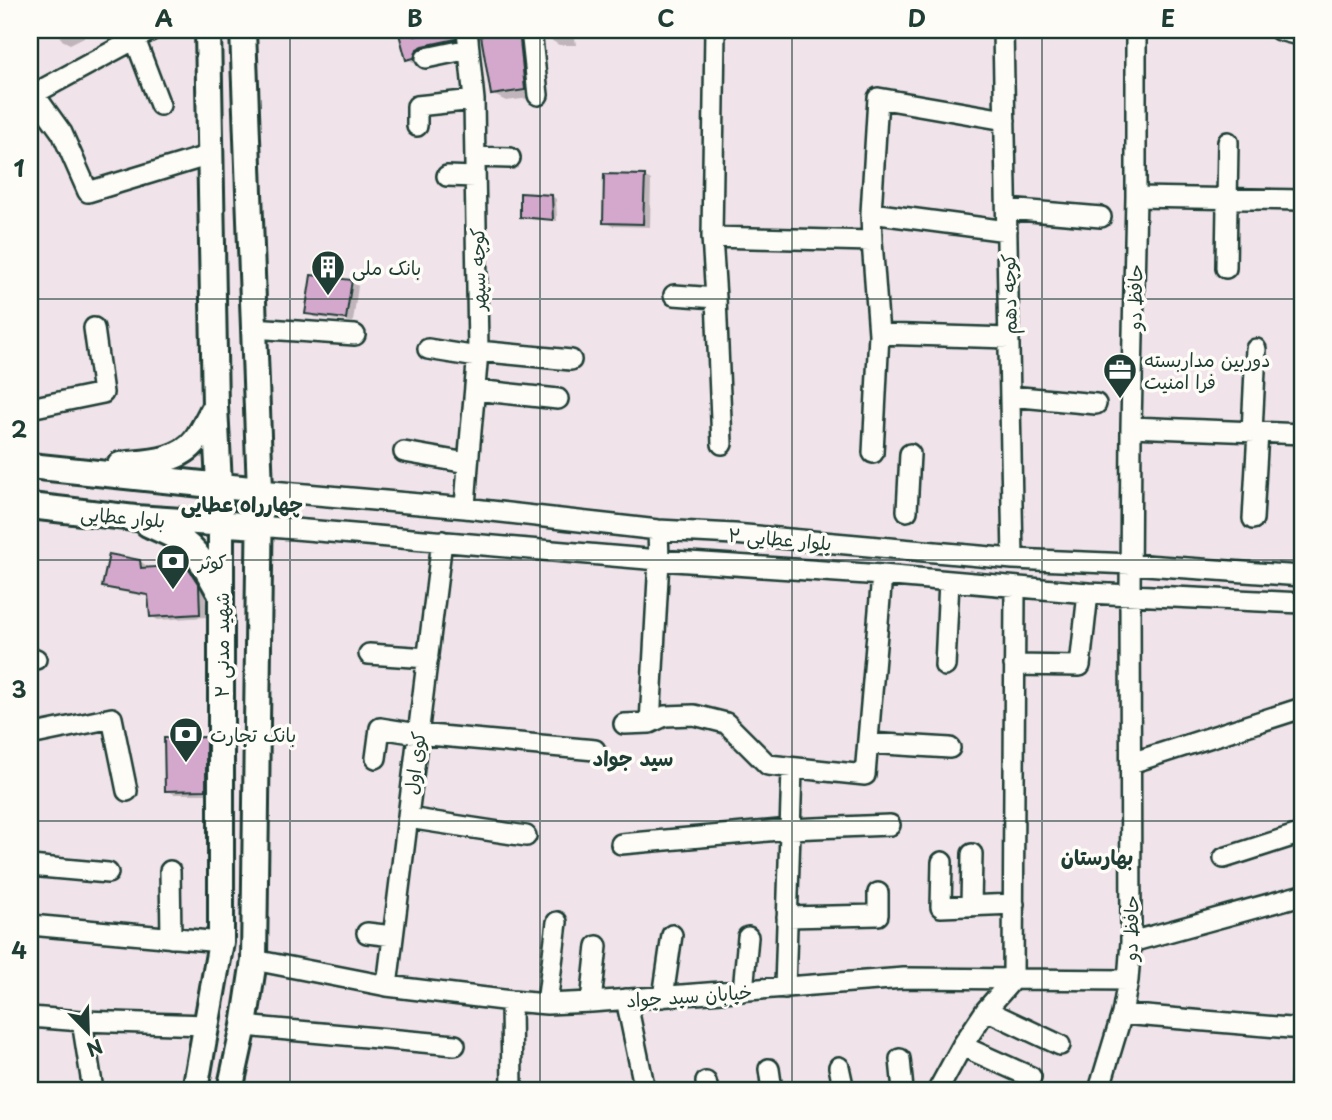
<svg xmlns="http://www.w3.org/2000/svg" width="1332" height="1120" font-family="'Playpen Sans','Playpen Sans Arabic',sans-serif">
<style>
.shadow{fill:#0003}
.building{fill:#d4a8cc;stroke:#1f3d34;stroke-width:2}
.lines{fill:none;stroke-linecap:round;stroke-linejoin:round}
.minor-casing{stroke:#1f3d34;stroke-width:24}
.major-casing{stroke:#1f3d34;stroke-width:30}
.minor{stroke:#fdfcf7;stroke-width:19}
.major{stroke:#fdfcf7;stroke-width:24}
.grid{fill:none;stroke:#1f3d34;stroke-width:2;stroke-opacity:0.55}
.labels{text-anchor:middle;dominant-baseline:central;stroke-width:7;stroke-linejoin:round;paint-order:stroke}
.poi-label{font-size:19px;fill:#1f3d34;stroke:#fdfcf7;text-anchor:start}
.street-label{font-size:19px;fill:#1f3d34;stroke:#fdfcf7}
.neighbourhood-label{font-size:21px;font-weight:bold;fill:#1f3d34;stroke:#fdfcf7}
.neatline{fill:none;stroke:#1f3d34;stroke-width:2.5}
.grid-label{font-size:23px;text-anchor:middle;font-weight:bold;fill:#1f3d34}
</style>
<rect width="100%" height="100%" fill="#f1e3ea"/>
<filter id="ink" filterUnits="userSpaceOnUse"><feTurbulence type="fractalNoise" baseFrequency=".0143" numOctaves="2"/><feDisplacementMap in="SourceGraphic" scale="14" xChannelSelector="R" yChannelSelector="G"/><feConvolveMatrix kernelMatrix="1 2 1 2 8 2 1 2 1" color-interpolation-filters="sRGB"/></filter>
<g filter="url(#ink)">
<!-- shadow -->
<path class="shadow" d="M58,30h40l-28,14 -8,-4z
M399,30h19l2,7 24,-7h14l4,13 -47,20 -7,-4z
M482,30h37l11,68 -24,3 -14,-7z
M544,30h30l2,15h-17l-13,-8z
M655,30h60l-2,7 -53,-4z
M644,176l7,4 -1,47 -38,-1 -7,-4z
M552,196l4,3 1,22 -30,-2 -5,-3z
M351,282l7,4 -5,36 -39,-5 -7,-4z
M140,561l7,5v4l39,-3 7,4 12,20 2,26 -49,3 -7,-4 -1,-19 -39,-7 -7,-4z
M206,739l7,4v51h-39l-7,-4z"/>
<!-- building -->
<path class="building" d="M398,30h15l2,6 22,-6h18l1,9 -33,7 -6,3 -3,9 -8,2z
M480,30h39l6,60 -34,5z
M604,174l41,1 -2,49 -40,-1z
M520,193l32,2 1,25 -33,-3z
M311,275l41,5 -6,39 -41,-5z
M109,554l31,6 1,8 45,-3 13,20 1,29 -50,3 -2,-22 -46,-8z
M206,737v53l-41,1 -1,-53z"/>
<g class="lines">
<!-- minor casing -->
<g class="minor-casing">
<path id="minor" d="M531,30l7,65
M715,30l-3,207 4,61 6,146
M1003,30l10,529
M1279,30l23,6
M135,39l25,66
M426,58l43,-9
M34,94l28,39 26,59 122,-37
M30,96l122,-66
M417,126v-20l57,-6
M475,157l35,1
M447,176l28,1
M1136,197l166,3
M1007,209l94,8
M871,213l136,18
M712,237l160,4 7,93 -6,119
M872,241l-1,-28 7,-115 127,22
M1226,268l2,-126
M674,295l42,3
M253,328l102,7
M879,334l130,4
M428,349l49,8
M478,351l93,9
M475,390l83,9
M1010,396l86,8
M30,408l73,-15 -9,-65
M1131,427l171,7
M1252,432l4,-83
M404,452l63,11
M260,490l205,18 193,22 76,4 279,25 118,5 171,12
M465,508c3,-52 9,-105 13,-157l-4,-251 -7,-70
M907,511l3,-57
M1253,519l5,-87
M259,526l400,34 223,15 206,18 214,10
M369,654l59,4
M30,660l6,-1
M1014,665l66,1 8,-73
M945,666l4,-85
M650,723l9,-163 -1,-30
M624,724l26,-1 15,-7 29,-1 32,8 42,42 97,10 17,-200
M30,735l82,-17 15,73
M868,743l82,5
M376,758l4,-30 38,6 177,16
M1131,763l171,-55
M408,818l118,18
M621,844l169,-15 100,-4
M1224,858l78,-25
M942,862l-1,45 73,-3
M30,866l78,7
M170,871l1,67
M971,906l1,-52
M787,917l91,-2v-22
M30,925l191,17
M367,933l26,3
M1131,942l171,-47
M254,960l133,26 124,15 36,3 44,-2 313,-24 224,2
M387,986l55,-445
M785,988l7,-219
M743,991l5,-54
M663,997l9,-62
M626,999l19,91
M511,1001l1,89
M591,1002l6,-56
M547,1004l10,-82
M986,1010l74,35
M1122,1014l180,15
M30,1017l52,4 124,4
M82,1021l11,69
M244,1026l211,19
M962,1046l69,31
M900,1059l3,31
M839,1067l5,23
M769,1069l3,21
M706,1082l2,8
M938,1090l24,-44 24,-36 27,-31 2,-392
M1099,1090l23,-76 6,-34 3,-38 -1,-347 1,-168 5,-230v-167
M1301,1090l1,-19"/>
</g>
<!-- major casing -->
<g class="major-casing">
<path id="major" d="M120,465c25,-3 59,-2 76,-25 8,-11 13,-23 19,-34
M30,466l230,24
M30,506l105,12 124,8
M148,524c10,5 22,9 31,15 20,12 30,35 41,54
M195,1090l26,-148v-419l-6,-117 -7,-376
M230,1090l14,-64 10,-66 6,-470 -17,-460"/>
</g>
<!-- minor -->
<use href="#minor" class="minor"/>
<!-- major -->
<use href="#major" class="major"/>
</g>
</g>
<!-- grid -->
<path class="grid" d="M290,30v1060M540,30v1060M792,30v1060M1042,30v1060M30,299h1272M30,560h1272M30,821h1272"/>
<!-- icons -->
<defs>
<g id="building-pin" transform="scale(1.75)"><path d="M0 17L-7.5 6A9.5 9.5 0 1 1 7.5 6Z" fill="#1f3d34" stroke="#fdfcf7"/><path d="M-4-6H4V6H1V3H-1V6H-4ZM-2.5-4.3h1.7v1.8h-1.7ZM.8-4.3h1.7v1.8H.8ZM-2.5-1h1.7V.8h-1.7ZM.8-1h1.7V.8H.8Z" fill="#fff"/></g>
<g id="office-pin" transform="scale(1.75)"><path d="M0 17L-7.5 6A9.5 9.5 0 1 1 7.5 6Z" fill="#1f3d34" stroke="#fdfcf7"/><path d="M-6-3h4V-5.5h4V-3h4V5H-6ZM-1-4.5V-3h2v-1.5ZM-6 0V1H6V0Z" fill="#fff"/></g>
<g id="bank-pin" transform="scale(1.75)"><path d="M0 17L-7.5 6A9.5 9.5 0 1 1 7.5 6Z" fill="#1f3d34" stroke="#fdfcf7"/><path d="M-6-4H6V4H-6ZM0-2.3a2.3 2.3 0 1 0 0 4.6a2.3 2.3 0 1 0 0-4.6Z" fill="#fff"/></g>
</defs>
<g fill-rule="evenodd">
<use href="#building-pin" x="328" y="267"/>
<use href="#office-pin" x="1120" y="370"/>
<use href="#bank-pin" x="173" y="561"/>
<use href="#bank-pin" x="186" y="734"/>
</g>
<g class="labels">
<!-- poi labels -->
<g class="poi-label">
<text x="352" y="267">بانک ملی</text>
<text x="1144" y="359">دوربین مداربسته<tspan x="1144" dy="22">فرا امنیت</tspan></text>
<text x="198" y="561">کوثر</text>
<text x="210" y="734">بانک تجارت</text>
</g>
<!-- street labels -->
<g class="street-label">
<text transform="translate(477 269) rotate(-91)">کوچه سپهر</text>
<text transform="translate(1008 294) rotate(-91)">کوچه دهم</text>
<text transform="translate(1134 297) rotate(-89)">حافظ دو</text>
<text transform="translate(123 516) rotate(5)">بلوار عطایی</text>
<text transform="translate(780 538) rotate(5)">بلوار عطایی ۲</text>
<text transform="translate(221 645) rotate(-90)">شهید مدنی ۲</text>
<text transform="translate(414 763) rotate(-83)">کوی اول</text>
<text transform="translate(1130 928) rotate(-89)">حافظ دو</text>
<text transform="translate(689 995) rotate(-4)">خیابان سید جواد</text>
</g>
<!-- neighbourhood labels -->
<g class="neighbourhood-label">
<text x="242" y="503">چهارراه عطایی</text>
<text x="633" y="757">سید جواد</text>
<text x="1097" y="856">بهارستان</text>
</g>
</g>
<!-- margin -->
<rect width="1332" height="1120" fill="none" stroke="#fdfcf7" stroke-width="77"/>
<!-- north arrow -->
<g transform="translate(88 1032) rotate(157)" stroke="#fdfcf7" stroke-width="5" paint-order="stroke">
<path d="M0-5L12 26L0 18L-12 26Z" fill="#1f3d34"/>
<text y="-10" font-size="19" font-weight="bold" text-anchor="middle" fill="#1f3d34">N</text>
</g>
<rect x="38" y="38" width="1256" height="1044" class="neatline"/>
<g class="grid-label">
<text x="164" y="27">A</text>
<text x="415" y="27">B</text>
<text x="666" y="27">C</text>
<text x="917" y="27">D</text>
<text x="1168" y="27">E</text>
<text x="19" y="177">1</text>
<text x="19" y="438">2</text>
<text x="19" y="698">3</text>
<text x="19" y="959">4</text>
</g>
</svg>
